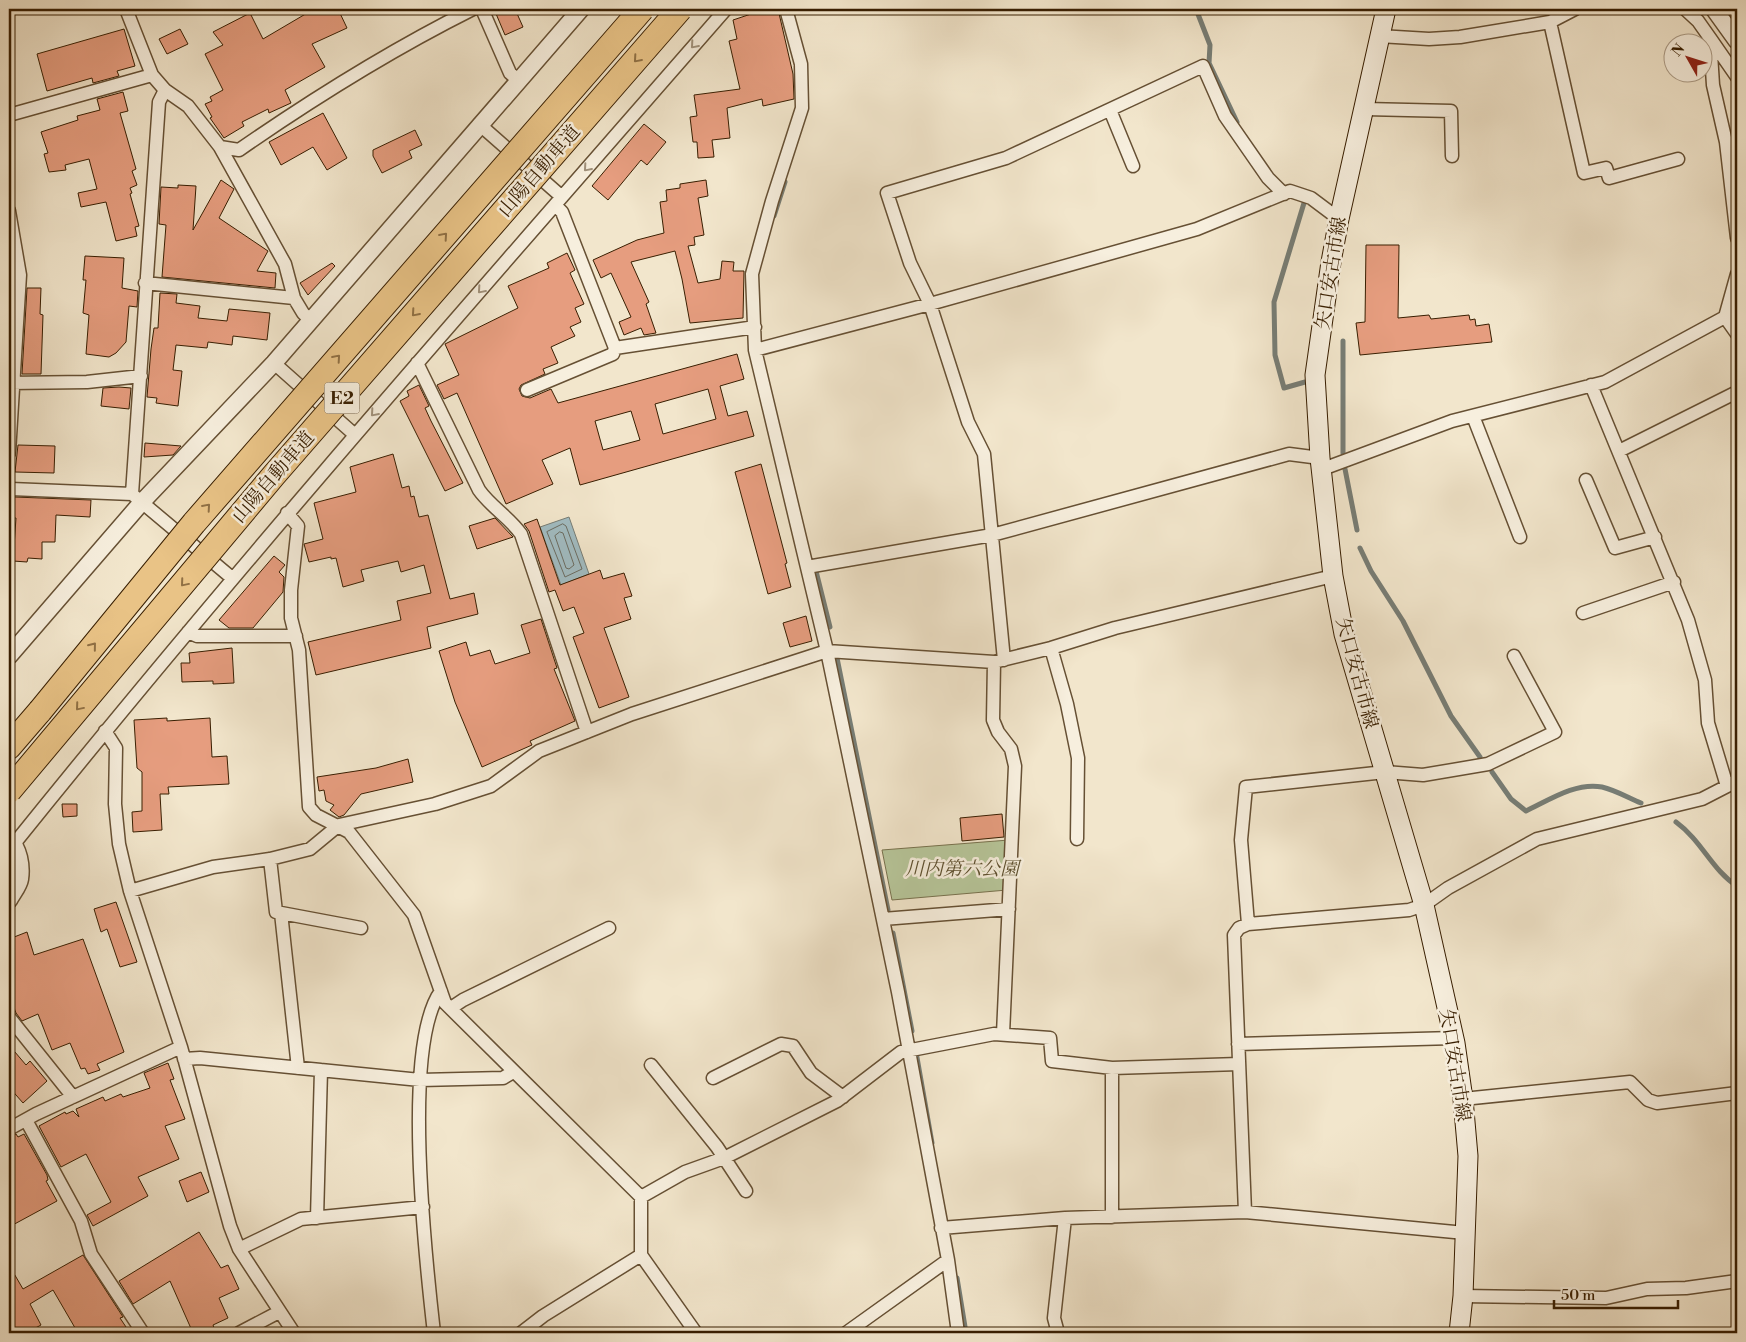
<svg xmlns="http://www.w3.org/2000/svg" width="1746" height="1342" font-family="'Libre Bodoni','Noto Serif JP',serif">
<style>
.green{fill:#b7c69a;stroke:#78724e}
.water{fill:#a1bcc2;stroke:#777d75}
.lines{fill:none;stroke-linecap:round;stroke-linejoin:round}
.shore{stroke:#6c6d62;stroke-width:1}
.stream{stroke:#777d75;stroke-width:5}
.building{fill:#e69d7f;stroke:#381e01;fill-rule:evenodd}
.minor-casing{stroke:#665034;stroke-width:15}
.tertiary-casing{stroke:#665034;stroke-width:19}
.secondary-casing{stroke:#381e01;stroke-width:21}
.motorway-casing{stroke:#381e01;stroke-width:26}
.minor{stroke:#f7efde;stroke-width:12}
.tertiary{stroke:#f7efde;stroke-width:16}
.secondary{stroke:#f7efde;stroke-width:19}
.motorway{stroke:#e9c386;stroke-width:24}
.motorway-bridge-casing{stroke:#381e01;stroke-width:26;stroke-linecap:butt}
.motorway-bridge{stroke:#e9c386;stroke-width:24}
.oneway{stroke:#a1917b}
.oneway2{stroke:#907044}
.labels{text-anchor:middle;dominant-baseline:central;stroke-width:5;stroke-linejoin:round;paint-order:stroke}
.shield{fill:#f7efde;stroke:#715d43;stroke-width:1}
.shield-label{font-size:18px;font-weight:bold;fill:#381e01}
.street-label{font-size:19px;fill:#381e01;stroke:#f7efde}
.park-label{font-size:19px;font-style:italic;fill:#5e502f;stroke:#f7efde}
</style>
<rect width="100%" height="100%" fill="#f2e6cc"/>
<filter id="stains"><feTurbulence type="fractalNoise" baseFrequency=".004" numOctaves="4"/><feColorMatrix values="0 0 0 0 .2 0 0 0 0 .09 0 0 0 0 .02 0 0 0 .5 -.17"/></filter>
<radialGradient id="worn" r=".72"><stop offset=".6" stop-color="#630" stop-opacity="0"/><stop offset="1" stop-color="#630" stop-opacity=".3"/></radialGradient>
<!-- green -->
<path class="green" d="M1009,840l-2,50 -115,10 -10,-50z"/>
<!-- water -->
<path class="water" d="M569,517l20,57 -28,11 -21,-58z"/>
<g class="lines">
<!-- shore -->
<path class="shore" d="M563,524l3,2 16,43 -17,8 -18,-45z
M560,532l3,1 11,32 -5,4 -3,-1 -11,-32z"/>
<!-- stream -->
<path class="stream" d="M1196,9l14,36 -1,18 28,59
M1304,203l-30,99 1,53 9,33 21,-6
M774,216l11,-34
M1343,341v112
M1345,469l12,61
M1360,548l11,23 32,50 48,95 29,41
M815,567l15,60
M837,658l51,252
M1492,772l19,27 15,12c23,-11 50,-29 76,-24 13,3 27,11 39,16
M1676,822c26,19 36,48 61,64
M893,933l19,98
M916,1052l16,91
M957,1278l9,55"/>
</g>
<!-- building -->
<path class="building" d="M314,9h24l9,19 -35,16 13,23 -40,23 6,13 -22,10 -1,-4 -26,13 2,4 -20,12 -14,-20 2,-1 -7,-13 7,-3 -2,-4 13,-7 -18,-36 18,-9 -10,-13 37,-19 13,26z
M494,9h21l8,18 -18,8z
M753,9h25l15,65 1,25 -31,7 -1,-7 -35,9 3,30 -18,2 2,17 -16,1 -1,-16h-4l-3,-25 7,-1 -3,-21 46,-6 -11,-48 8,-2 -4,-19 21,-7z
M124,29l11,37 -18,5 2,5 -26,7 -1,-5 -45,13 -10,-37z
M180,29l8,15 -21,10 -8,-15z
M123,92l5,19 -8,2 16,56 -4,2 5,14 -7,3 2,5 -2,1 9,32 -4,1 2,9 -21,5 -10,-39 -25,5 -3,-14 19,-4 -8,-30 -24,6 1,5 -17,2 -5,-18 4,-1 -7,-21 37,-12 -1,-4 23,-6 -3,-11z
M323,113l24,45 -20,12 -14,-23 -32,18 -12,-23z
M644,124l22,18 -19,23 -6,-5 -33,40 -16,-14z
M415,130l7,15 -13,6 3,7 -30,15 -9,-17v-6z
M221,180l13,9 -15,29 49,33 -11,20 19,2 -1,15 -113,-11 4,-52 -7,-1 2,-37 17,1v-3l18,1 -3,44z
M706,180l2,16 -10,2 6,37 -10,2 1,8 -7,1 10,37 22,-4 2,-18 12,1 -1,9h11l-1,47 -53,5 -8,-44 -7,-28 -44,11 18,40 -3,2 10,29 -12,2 -3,-7 -17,7 -5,-13 12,-5 -20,-44 -10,5 -8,-18 44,-20 27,-7 -4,-31 7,-1 -1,-11 14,-2v-4z
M1366,245h33l-1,73 31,-3 2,4 38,-4 1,5 5,-1 1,7 13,-2 3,18 -132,13 -4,-32 9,-1z
M567,253l8,17 -5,3 14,31 -9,4 6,14 -11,5 5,9 -24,11 7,16 -15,6 2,5 -24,11 -2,4 3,7 8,2 21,-9 7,14 179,-49 7,25 -24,7 8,30 19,-5 7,25 -174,49 -10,-37 -28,12 11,24 -47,20 -49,-111 -13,6 -7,-14 22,-10 -14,-31 73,-36 -10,-22 41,-18 -2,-5zM708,389l8,30 -53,15 -8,-30zM631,411l9,29 -37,10 -8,-29z
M85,256l39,2 -2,30 16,3 -1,16 -8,-1 -3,36 -10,11 -7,4 -23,-3 3,-39 -6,-2 3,-33h-3z
M332,263l3,3 -27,29 -8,-12z
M27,288h14l-1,26 3,1 -2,59h-19z
M160,293l17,1 -1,9 24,3 -2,12 29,3 2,-12 41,4 -3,27 -34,-4 -1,9 -24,-3 -1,6 -31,-3 -3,25 9,1 -4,35 -22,-3 1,-5 -10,-1 4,-48 3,-21h4z
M419,385l10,21 -4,2 6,13 32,62 -18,8 -45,-90 9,-5 -2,-5z
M119,387l12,1 -2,21 -28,-3 2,-18z
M145,443l36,3 -8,9 -29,2z
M18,445l37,1 -1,27 -39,-1z
M393,454l9,34 7,-2 2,11 3,-1 5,21 9,-2 22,84 24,-6 4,21 -51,13 4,21 -115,27 -8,-33 93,-22 -4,-19 34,-8 -7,-28 -23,7 -3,-11 -37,9 3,11 -21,6 -7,-29 -5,1v-2l-22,5 -5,-18 19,-5 -9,-36 42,-11 -6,-25z
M761,464l26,99 -2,1 6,23 -23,7 -33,-122z
M15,497l76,3 -1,17 -34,-2 -1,27h-13v17l-14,-1 -1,4 -14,-1 3,-43h-7v-18z
M495,518l18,19 -36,12 -8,-23z
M537,519l23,66 40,-15 3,9 21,-6 8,23 -8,2 7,21 -27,9 25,69 -30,11 -26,-71 11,-4 -10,-26 -11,4 -8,-21 -6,2 -20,-61 -5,-7z
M274,556l11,9 -6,7 5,5 -1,15 -30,36h-24l-10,-8z
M806,616l6,25 -22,6 -7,-24z
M541,619l16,49 -3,1 21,52 -45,20 2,4 -50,22 -27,-65 -16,-51 27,-9 4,14 20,-6 5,14 35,-11 -9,-28z
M232,648l2,35 -21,1v-3l-31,1 -1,-19h9l-1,-10z
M167,718v3l43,-3 2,39 15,-1 2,28 -61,3 1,7h-9l2,36 -29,2 -1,-20 10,-1v-39l-5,-4 -3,-48z
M408,759l5,23 -52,12 -17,21 -5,2 -9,-7 4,-5 -8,-4 -2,-11 -5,1 -2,-14 59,-9z
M62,804h15v12l-14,1z
M1002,814l2,23 -42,4 -2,-23z
M116,902l21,60 -17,5 -13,-38 -6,3 -7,-23z
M27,932l7,23 49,-16 41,113 -27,12 3,6 -12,4 -3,-6 -4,1 -11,-26 -18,7 -14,-36 -16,7 -6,-8 -7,-18v-56z
M9,1045l17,20 4,-4 17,20 -24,22 -14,-16z
M168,1063l6,16 -4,1 15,39 -20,7 14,33 -41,18 10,19 -55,30 -6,-11 24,-13 -25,-48 -25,13 -22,-41 26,-14 1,2 7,-3 6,6 -3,-8 27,-12 2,4 16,-7 2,3 27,-9 -6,-15z
M16,1134l2,3 6,-3 23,41 1,5 -2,1 11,20 -48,26v-90z
M201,1172l8,20 -22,10 -8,-21z
M199,1232l22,36 7,-3 11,24 -20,9 9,20 -15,7 3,8h-23l-23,-52 -37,23 -14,-23z
M83,1255l40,62 -3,1 10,15h-52l-25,-43 -23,14 11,21 -15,8h-17v-68l14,24z"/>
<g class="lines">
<!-- minor casing -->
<g class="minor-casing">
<path id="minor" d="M126,9l26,66 13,15 23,16 32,41 65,117 9,34 9,15 7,7
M482,9l28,64 8,7
M786,9l15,55 1,44 -30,93 -20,73 3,76 72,301 71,341 50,268 10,73
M1685,9l13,12 12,17 3,47 13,57 11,96
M1550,22l34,151 22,-5 3,10 69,-19
M1379,36l50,3 31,-2 90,-15 25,-13
M1710,38l27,39
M165,90l-6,12 -27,392 100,84
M1365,109l86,2 1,45
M1110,110l23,56
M9,115l143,-40
M479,124l83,73
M220,147l19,3c75,-52 152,-100 234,-141
M555,205l7,7 53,136 140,-21
M9,211l11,64 -11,178
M145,283l149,15
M1725,317l12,17
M755,350l175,-46 267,-75 93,-38 21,7 28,21
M274,363l81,72
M417,363l62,127c12,17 30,27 42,44l66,198
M9,383l78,-1 54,-6
M1591,385l97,235 17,60 3,43 19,63
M527,390l86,-36 2,-6
M1473,416l47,121
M1619,451l118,-59
M1320,470l132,-49 153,-39 120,-65 12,-43
M1586,480l29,68 40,-11
M9,491l2,-2 121,5
M287,513l11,13 -7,64v28l8,32 10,157 7,8 33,17 65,83 31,88 196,194
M807,567l185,-32 297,-81 31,4
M1583,613l91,-31
M188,632l9,4h99
M1051,648l16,56 11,54 -1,81
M1004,660l-20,-206 -16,-32 -38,-118 -20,-41 -23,-70 119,-35 197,-92 22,50 43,62 16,16
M994,662l-1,58 5,12 13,17 4,17 -12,268
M105,731l11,17 -1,56 4,40 11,47 51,156 49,179 9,23 55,84
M14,844c230,-286 472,-560 712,-835
M270,859l6,53 85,16
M130,891l83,-24 57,-8 40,-10 29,-24 96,-21 56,-18 48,-35 93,-37 195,-63 167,11 57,-14 64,-20 218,-52
M281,913l17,155
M883,919l126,-10
M1248,924l-7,-84 5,-53 139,-15 38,3 65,-11 67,-32 -41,-76
M451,1008l12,-8 146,-72
M9,1017l64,80
M1238,1044l216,-6
M184,1059l16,-1 220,22 83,-2 10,-6
M651,1065l66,82 29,44
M713,1078l68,-34 12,2 18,27 32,24
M1463,1099l167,-17 18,18 9,3 80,-10
M26,1120l55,101 10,33 52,79
M9,1129l27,-15 145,-67
M1245,1212l-11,-277 5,-7 9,-4 161,-14 15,-5 24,-17 89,-49 165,-40 35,-18
M1112,1217v-149
M317,1218l4,-148
M941,1228l124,-10 180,-6 220,21
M239,1249l62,-30 122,-12
M1463,1296l143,2 41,-9 39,-1 51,-7
M239,1333l40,-21
M434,1333c-8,-70 -33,-288 7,-342
M521,1333l22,-17 98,-61
M696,1333l-55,-78v-58l44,-25 39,-14 113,-57 64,-49 93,-18 56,4 2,23 60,7 127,-4
M846,1333l102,-73
M1058,1333l-4,-15 11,-100"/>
</g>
<!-- tertiary casing -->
<g class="tertiary-casing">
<path id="tertiary" d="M1714,9l23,32
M9,656l133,-154 132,-139 307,-354
M9,839c10,9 13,27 11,40 -1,7 -8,15 -11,21"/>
</g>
<!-- secondary casing -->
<g class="secondary-casing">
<path id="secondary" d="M1386,9l-47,210 -8,43 -16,113 5,83 13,118 11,58 80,271 31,138 8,56 5,57 -5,140 -4,37"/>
</g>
<!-- motorway casing -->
<g class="motorway-casing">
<path id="motorway" d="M9,747l31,-36"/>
</g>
<!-- minor -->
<use href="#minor" class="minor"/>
<!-- tertiary -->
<use href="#tertiary" class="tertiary"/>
<!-- secondary -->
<use href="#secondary" class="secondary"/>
<!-- motorway -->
<use href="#motorway" class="motorway"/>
<!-- motorway-bridge casing -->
<g class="motorway-bridge-casing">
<path id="motorway-bridge" d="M40,711l154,-188 448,-514
M9,791l265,-316 406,-466"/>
</g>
<!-- motorway-bridge -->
<use href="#motorway-bridge" class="motorway-bridge"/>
</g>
<!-- one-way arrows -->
<defs><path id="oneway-chevron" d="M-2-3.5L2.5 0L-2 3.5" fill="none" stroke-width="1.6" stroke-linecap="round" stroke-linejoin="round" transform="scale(1.25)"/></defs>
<g class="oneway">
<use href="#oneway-chevron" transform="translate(694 45) rotate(131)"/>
<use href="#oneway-chevron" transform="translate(587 168) rotate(131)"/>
<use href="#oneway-chevron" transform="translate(481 290) rotate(131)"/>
<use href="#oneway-chevron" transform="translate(374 413) rotate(131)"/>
</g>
<g class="oneway2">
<use href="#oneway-chevron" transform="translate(637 59) rotate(131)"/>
<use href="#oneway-chevron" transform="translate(444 236) rotate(-49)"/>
<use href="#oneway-chevron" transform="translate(415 313) rotate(131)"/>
<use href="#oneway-chevron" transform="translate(337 358) rotate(-49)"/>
<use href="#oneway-chevron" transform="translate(207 507) rotate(-49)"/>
<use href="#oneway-chevron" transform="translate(184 583) rotate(130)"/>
<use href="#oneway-chevron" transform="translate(93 646) rotate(-51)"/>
<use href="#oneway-chevron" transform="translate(79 707) rotate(130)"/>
</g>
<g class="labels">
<!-- shield labels -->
<rect class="shield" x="324.5" y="382.5" width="35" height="31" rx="4"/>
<g class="shield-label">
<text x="342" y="398">E2</text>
</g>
<!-- street labels -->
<g class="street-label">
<text transform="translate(539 171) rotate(-49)">山陽自動車道</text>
<text transform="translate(1331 273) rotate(-81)">矢口安古市線</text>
<text transform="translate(273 477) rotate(-49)">山陽自動車道</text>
<text transform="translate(1357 673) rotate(75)">矢口安古市線</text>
<text transform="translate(1455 1065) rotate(81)">矢口安古市線</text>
</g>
<!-- park labels -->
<g class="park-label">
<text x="962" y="869">川内第六公園</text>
</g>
</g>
<!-- margin -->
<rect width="1746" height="1342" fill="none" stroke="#f2e6cc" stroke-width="30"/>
<rect x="10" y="10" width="1726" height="1322" fill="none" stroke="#381e01" stroke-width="2.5"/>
<rect x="15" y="15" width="1716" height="1312" fill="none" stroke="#381e01"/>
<!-- north arrow -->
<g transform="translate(1688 58) rotate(309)"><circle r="24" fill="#f7efde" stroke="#ab9b86"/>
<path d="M0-4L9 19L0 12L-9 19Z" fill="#8f2418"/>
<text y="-8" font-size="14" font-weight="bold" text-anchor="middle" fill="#381e01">N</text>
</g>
<!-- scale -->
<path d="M1554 1300v8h124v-8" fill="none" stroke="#381e01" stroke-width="2.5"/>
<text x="1561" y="1300" font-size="15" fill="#381e01" stroke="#f7efde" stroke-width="4" paint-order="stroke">50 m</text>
<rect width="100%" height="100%" filter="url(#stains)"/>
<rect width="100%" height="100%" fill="url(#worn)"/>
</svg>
